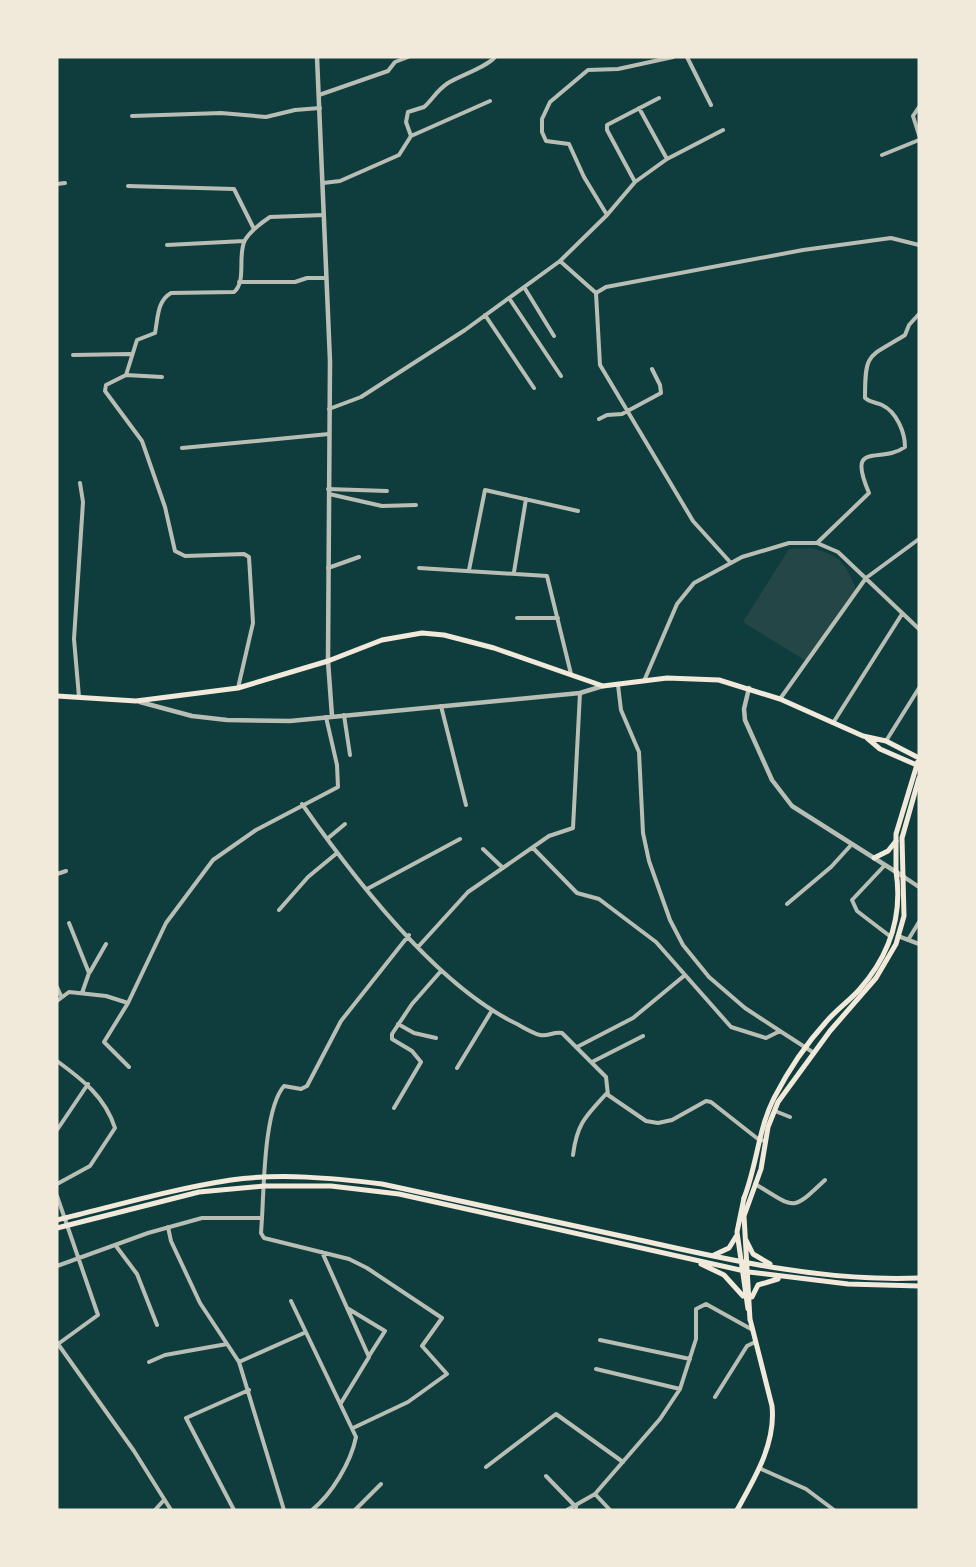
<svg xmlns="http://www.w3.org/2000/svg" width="976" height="1567" font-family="'IBM Plex Sans',sans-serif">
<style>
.green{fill:#244646}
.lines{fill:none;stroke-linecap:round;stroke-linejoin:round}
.minor{stroke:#b8beb3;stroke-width:4}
.tertiary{stroke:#b8beb3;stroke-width:4.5}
.secondary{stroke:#f1e9da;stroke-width:5}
.primary{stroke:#f1e9da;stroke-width:5}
</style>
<rect width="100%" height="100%" fill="#0f3d3e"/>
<!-- green -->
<path class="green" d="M811,548c31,8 34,15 46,44l-51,69 -63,-39 46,-73z"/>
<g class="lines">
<!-- minor -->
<path class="minor" d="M687,57l24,48
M319,95l69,-24 7,-9 13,-5
M919,107l-6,9 6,19
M639,108l28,51
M132,116l89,-3 45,4 29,-7 25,-2
M411,136l79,-35
M882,155l37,-15
M635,182l-28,-52v-5l52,-27
M323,183l17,-2 59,-26 12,-19 -5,-14 2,-10 16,-5c9,-8 12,-16 24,-24 13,-8 39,-16 47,-26
M57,184l8,-1
M128,186l106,3 20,40
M607,215l-23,-38 -15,-33 -23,-3 -4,-9v-13l8,-17 38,-32 30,-1 55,-12
M167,245l77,-4
M560,261l36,32
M239,282h56l12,-4h19
M524,287l30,49
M596,293l10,-6 197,-37 88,-12 28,7
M596,293l4,72 93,156 37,41
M509,298l52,78
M485,315l49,73
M73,355l57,-1
M126,375l36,2
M329,409l32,-12 104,-67 95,-69 47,-46 28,-33 32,-23 56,-29
M599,419l8,-4 15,-1 39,-21 -1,-8 -8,-16
M182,448l147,-14
M328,489l59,2
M329,494l53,12 34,-1
M817,543l52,-50c-23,-54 11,-28 36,-46 0,-14 -8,-35 -23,-42 -6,-3 -11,-2 -17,-7 0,-47 3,-40 40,-63l4,-10 10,-11
M328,568l31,-11
M419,568l128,8 24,98
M469,570l16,-80 93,21
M514,572l12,-73
M517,618h41
M644,681l33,-77 17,-21 48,-26 47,-14h28l21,9 81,77
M618,685l3,25 18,42 4,81 6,28 21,59 13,25 26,32 36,31 35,23
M238,688l15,-65 -4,-66 -5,-3 -59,2 -10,-5 -10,-44 -23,-66 -37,-50 1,-6 20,-10 11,-35 18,-7c3,-15 2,-32 16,-40l63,-1c13,-11 3,-37 11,-52 6,-10 16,-17 25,-23l54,-2
M79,697l-5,-58 9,-137 -3,-19
M780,699l86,-121 53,-39
M441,706l25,99
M344,715l6,40
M833,723l69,-109
M886,741l33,-53
M302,804c51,73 133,180 213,219 8,4 17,10 25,12 8,2 14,-4 22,-2l44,44 2,18 38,26 12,2 14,-3 34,-19 5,1 47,37 7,2
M327,839l18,-15
M533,848l44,45 22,6 57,43 75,85 35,11 14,-7 34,22
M483,849l20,19
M885,865l-33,35 5,11 34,26
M57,874l9,-3
M904,877l15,10
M367,889l93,-50
M787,904l44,-37 21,-23
M279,910l29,-33 29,-24
M69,923l20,50 -7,20
M908,940l11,-18
M418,947l50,-55 81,-56 24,-8 7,-135
M90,972l16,-28
M57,987l4,9
M57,1001l12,-9 37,4 22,7
M398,1024l16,9 22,5
M577,1047l56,-29 52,-43
M57,1061c26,19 48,36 58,67l-25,38 -33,18
M592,1062l51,-26
M129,1067l-25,-25 24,-39 38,-80 47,-63 43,-30 82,-43 -1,-22 -11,-48
M457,1068l34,-56
M394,1108l27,-46 -9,-11 -20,-12v-5l20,-30 29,-33
M775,1111l15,6
M57,1130l31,-46
M573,1155c4,-32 13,-39 34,-62
M755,1184c41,24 35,29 70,-4
M57,1196l41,119 -40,29 76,107 37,59
M262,1218l-1,15 3,5 85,21 18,9 75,50 -20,28 25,28 -39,28 -55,26
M168,1227l3,14 29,62 39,59 45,148
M116,1246l21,28 20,51
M322,1252l47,105 -28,46
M57,1266l91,-33 54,-15h60c2,-32 2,-109 22,-132l17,3 6,-3 34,-65 68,-86
M291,1301l65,136c-5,25 -24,57 -44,73
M347,1308l38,23 -16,25
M600,1340l90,19
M149,1362l16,-7 62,-11
M239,1362l65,-29
M596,1369l84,20
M715,1397l32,-51 8,-4
M486,1467l70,-53 67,48
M759,1468l47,21 28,21
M546,1476l30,31
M595,1494l15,16
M155,1510l9,-10
M234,1510l-48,-92 63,-28
M355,1510l26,-26
M567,1510l28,-16 65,-75 20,-30 16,-50v-30l10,-5 45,25"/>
<!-- tertiary -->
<path class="tertiary" d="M317,57l13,304 -2,300 4,55
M749,688l-5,21 1,11 27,60 20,26 112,71
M140,702l52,14 35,4 63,1 290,-28 23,-7
M898,936l21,8"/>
<!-- secondary -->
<path class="secondary" d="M874,858l14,-7 8,-10
M744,1198c13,-33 14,-68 30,-100 14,-27 32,-54 52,-76 10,-12 23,-21 33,-32 31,-35 44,-74 37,-119"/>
<!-- primary -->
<path class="primary" d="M57,696l79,5 102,-13 90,-27 54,-21 40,-7 22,2 50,13 109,38 64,-8 52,2 61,19 83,37 23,5 33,17 -23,76v37
M867,738l13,11 39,17
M744,1198l-7,34 11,77
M57,1220c58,-14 115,-31 174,-40 50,-7 101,-2 151,4 84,18 169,37 253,55 93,21 188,43 284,39
M57,1228l142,-36 65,-6h67l68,8 350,78 99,12 71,2
M746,1240l7,14 17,10
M714,1255l15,-7 8,-13
M701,1264l23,11 19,21
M752,1297l6,-12 20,-6
M750,1320l-6,-104 17,-47 7,-42 10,-25 52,-71 46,-53 20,-34 8,-28 -2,-78 17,-60
M737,1510c18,-32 39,-67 35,-104l-22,-87"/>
</g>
<!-- border -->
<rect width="976" height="1567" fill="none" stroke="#f1e9da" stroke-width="117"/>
</svg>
